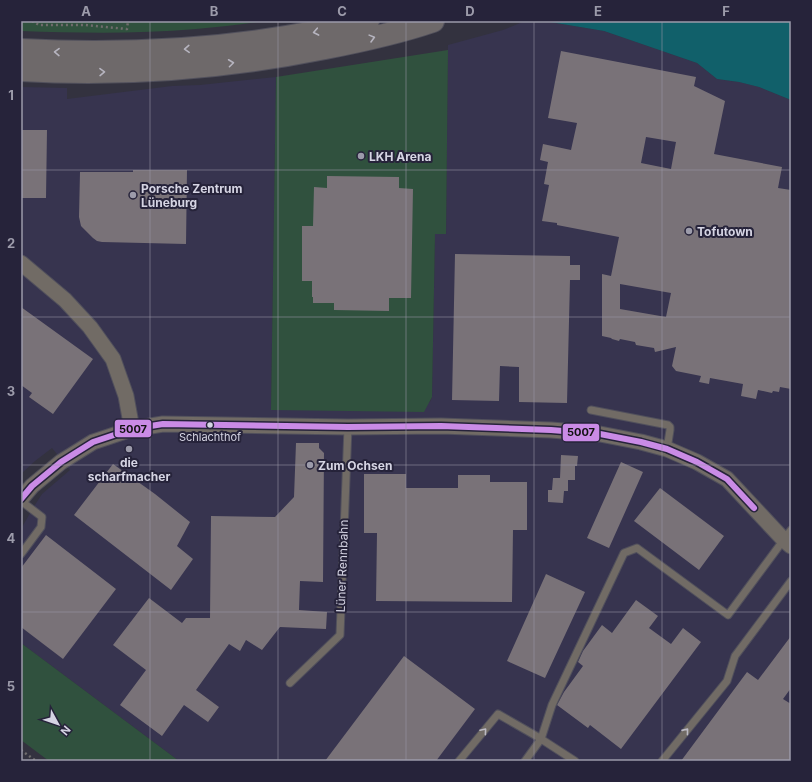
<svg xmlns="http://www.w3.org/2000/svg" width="812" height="782" font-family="Inter,sans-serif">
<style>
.built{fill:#37344f}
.green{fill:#30513e}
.water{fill:#11606a}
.building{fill:#797278;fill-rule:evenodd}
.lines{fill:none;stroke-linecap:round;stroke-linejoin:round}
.service-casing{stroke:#51505c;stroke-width:9}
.minor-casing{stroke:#51505c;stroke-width:17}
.motorway-casing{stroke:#51505c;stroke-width:24}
.path{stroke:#706d6d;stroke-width:2.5;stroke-dasharray:2 3;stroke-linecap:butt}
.service{stroke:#716b65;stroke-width:7}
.minor{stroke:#716b65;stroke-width:15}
.motorway{stroke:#6e696a;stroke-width:22}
.bus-1-casing{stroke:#26233a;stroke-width:9}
.bus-1{stroke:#ca8be6;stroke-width:6}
.oneway{stroke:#b6b4bf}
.oneway2{stroke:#bcbac4}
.grid{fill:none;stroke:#9c9baa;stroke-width:1;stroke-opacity:0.55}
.poi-dot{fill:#9c9baa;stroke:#26233a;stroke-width:1.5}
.bus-dot{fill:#d5d4e3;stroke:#26233a;stroke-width:1.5}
.labels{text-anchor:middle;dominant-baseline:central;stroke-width:4;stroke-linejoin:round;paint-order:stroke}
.bus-label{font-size:11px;fill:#d5d4e3;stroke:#26233a}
.poi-label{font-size:12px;font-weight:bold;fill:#d5d4e3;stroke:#26233a;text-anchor:start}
.street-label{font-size:12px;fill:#d5d4e3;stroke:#26233a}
.line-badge{stroke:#26233a;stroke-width:1.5}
.pale-badge-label{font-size:11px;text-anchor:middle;font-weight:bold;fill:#111}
.neatline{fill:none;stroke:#9c9baa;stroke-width:1.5}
.grid-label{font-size:13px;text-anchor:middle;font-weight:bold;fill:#9c9baa}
</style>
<rect width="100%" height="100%" fill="#33323f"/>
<!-- built -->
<path class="built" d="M525,21h19l60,10 93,32 20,16 22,3 20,5 32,13v661h-612l-158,-118v-114l12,-21 9,-14 28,-24 -18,-22 -17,13 -14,13v-387l46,1v11l105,-13 28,-1 76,-8 -5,332 159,-7 2,-5 3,-163h11l2,-189 55,-15z"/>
<!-- green -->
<path class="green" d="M21,21h245c-23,3 -46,6 -70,8 -58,5 -117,4 -175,2z
M448,50l-2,184h-11l-3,163 -8,15 -153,-2 5,-333z
M21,643l158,118h-130l-28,-21z"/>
<!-- water -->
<path class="water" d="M544,21h247v79l-32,-13 -20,-5 -22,-3 -20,-16 -93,-32z"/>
<!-- building -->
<path class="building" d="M561,51l135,26 -2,9 31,15 -11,53 68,13 -4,21 13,2v199l-11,-2 -1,5 -6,-1 -1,2 -14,-3 -2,9 -15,-3 2,-12 -33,-6 -1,6 -10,-2 2,-6 -25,-5 -4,-5 4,-19 -21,5 -1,-4 -18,-3 -1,-3 -15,-3 -1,2 -7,-2 -1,-1 -9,-2v-62l9,2 8,-39 -62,-12v-2l-15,-2 7,-36 -5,-1 4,-22 -8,-2 3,-16 28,6 6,-27 -29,-5zM646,137l30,5 -5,27 -30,-6zM620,284l51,9 -5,24 -46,-8z
M21,130h26l-1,68h-25z
M133,170h54l-1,74 -84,-2 -5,-1 -4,-3 -12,-12 -2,-9 1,-45h53z
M327,176l72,1v11l14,1 -2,109h-22v13l-55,-1v-7h-21v-6h-1v-16h-10v-55h11l1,-39 13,1z
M455,254l115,2v9h10v15h-10l-3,123 -48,-1v-35l-19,-1 -1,35 -47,-1z
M21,307l72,52 -40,55 -24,-17 3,-4 -11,-8z
M296,443h23v5l5,5 -1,129 -23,-1 -1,29 28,2 -1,17 -46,-2 -18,23 -16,-10 -6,11 -11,-7 -33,46 23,17 -11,15 -24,-17 -22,31 -42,-31 26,-35 -33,-25 36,-47 33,25 4,-5h24l1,-102 64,1 19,-20z
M561,455l17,1 -1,10h-2v14h-7v11h-4l-1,12 -15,-1v-12h4l1,-12h7z
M621,462l22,10 -34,76 -22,-10z
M113,464l42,30 35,28 -13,24 16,13 -22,31 -97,-75z
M364,474h42v14h52v-13h32v7h37v48h-14l-1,72 -136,-1 1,-68h-13z
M660,488l64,48 -25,34 -65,-49z
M46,535l70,54 -53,70 -42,-32v-59z
M546,574l39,18 -40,86 -38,-17z
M636,600l22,16 -9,12 22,16 12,-16 18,14 -80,107 -31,-24 -2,3 -31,-23 7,-13 19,-26 -5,-4 5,-11 19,-26 10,8z
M791,636v52l-8,11 8,5v57h-110l66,-89 11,8z
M404,656l71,53 -39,52h-111z"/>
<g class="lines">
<!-- service casing -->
<g class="service-casing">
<path id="service" d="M591,410l77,15 2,2v3l-3,19
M21,501l21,16 -1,10 -20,27
M290,683l50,-48 8,-208
M459,761l39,-47 40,23 37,24
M525,761l16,-22 11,-34 72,-152 13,-5 91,67 63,-85
M662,761l65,-80 8,-25 56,-75"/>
</g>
<!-- minor casing -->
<g class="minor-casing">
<path id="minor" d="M21,263l44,37 25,27 23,32 13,37 6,33
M21,499l11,-13 29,-24 32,-20 39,-13 31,-5 185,3 93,-1 110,4 49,4 41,8 26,7 30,13 30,17 57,61 7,6"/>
</g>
<!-- motorway casing -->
<g class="motorway-casing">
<path id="motorway" d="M21,50c99,5 195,1 293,-18 18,-3 36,-6 54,-11
M21,70c102,6 204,-2 304,-22 36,-7 73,-15 108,-27"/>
</g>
<!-- path -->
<path class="path" d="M32,21l7,4h46l42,4 1,-8
M21,750l15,11"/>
<!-- service -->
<use href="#service" class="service"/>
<!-- minor -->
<use href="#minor" class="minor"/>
<!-- motorway -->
<use href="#motorway" class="motorway"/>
<!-- bus-1 casing -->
<g class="bus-1-casing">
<path id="bus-1" d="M21,499l11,-13 29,-24 32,-20 39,-13 31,-5 185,3 93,-1 110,4 49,4 41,8 26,7 30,13 30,17 27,29"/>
</g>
<!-- bus-1 -->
<use href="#bus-1" class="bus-1"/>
</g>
<!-- one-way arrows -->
<defs><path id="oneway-chevron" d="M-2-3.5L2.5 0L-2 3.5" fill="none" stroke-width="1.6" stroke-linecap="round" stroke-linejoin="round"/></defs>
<g class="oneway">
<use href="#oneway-chevron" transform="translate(316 32) rotate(169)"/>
<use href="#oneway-chevron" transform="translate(372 38) rotate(-15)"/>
<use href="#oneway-chevron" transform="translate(187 49) rotate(177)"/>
<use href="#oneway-chevron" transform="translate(57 52) rotate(-179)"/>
<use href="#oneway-chevron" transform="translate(231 63) rotate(-7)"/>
<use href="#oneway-chevron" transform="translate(102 72) rotate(-1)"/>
</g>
<g class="oneway2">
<use href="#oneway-chevron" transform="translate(484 731) rotate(-50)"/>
<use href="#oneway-chevron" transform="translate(686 731) rotate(-51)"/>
</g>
<!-- grid -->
<path class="grid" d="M150,21v740M278,21v740M406,21v740M534,21v740M662,21v740M21,170h770M21,317h770M21,465h770M21,612h770"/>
<!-- markers -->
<g class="poi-dot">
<circle cx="361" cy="156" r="4"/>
<circle cx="133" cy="195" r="4"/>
<circle cx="689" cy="231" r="4"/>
<circle cx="129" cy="449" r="4"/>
<circle cx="310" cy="465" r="4"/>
</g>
<circle class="bus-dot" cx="210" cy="425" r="3.5"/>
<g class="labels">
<!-- bus labels -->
<g class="bus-label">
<text x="210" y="437">Schlachthof</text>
</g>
<!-- poi labels -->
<g class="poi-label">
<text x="369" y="156">LKH Arena</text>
<text x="141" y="188">Porsche Zentrum<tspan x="141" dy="14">Lüneburg</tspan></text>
<text x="697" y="231">Tofutown</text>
<text x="129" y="462" text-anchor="middle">die<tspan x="129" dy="14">scharfmacher</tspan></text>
<text x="318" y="465">Zum Ochsen</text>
</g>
<!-- street labels -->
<g class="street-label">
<text transform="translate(342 566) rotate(-88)">Lüner Rennbahn</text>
</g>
</g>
<g class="line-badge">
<rect x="114" y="419" width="38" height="19" rx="4" fill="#ca8be6"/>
<rect x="562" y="423" width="38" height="19" rx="4" fill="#ca8be6"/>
</g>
<g class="pale-badge-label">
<text x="133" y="433">5007</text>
<text x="581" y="436">5007</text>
</g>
<!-- border -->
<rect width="812" height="782" fill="none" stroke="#26233a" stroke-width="44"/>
<!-- north arrow -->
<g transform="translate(58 724) rotate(130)" stroke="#26233a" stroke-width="3" paint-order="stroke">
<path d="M0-3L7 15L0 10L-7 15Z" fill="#d5d4e3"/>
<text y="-6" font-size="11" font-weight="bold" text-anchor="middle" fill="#d5d4e3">N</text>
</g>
<rect x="22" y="22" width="768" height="738" class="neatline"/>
<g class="grid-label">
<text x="86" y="16">A</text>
<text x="214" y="16">B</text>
<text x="342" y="16">C</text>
<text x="470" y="16">D</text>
<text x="598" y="16">E</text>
<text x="726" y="16">F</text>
<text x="11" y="100">1</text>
<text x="11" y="248">2</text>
<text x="11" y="396">3</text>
<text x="11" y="543">4</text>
<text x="11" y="691">5</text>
</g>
</svg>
